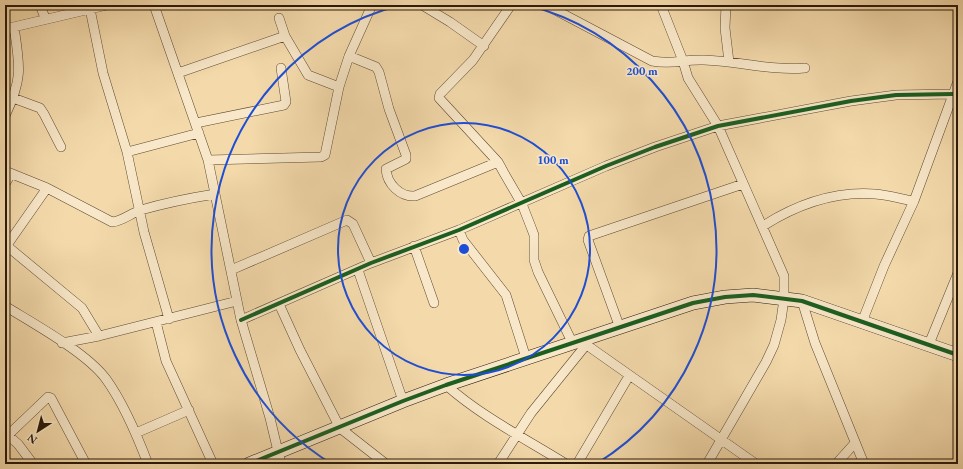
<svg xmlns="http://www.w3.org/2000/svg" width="963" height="469" font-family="'EB Garamond',serif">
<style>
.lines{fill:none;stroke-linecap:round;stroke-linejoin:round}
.street-casing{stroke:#5c4933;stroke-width:10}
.secondary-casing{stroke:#2a190b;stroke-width:14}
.street{stroke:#f8e7c8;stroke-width:9}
.secondary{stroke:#f8e7c8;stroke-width:13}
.cycleway-casing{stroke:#f8e7c8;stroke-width:6}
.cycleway{stroke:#1b5e20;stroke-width:4}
.ring{fill:none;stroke:#1d4ed8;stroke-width:2}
.centre{fill:#1d4ed8;stroke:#f8e7c8;stroke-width:2}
.ring-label{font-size:12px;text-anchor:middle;font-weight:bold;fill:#1d4ed8;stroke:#f8e7c8;stroke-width:3.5;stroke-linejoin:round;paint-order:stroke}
</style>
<rect width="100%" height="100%" fill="#f4daab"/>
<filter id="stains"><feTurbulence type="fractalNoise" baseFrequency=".005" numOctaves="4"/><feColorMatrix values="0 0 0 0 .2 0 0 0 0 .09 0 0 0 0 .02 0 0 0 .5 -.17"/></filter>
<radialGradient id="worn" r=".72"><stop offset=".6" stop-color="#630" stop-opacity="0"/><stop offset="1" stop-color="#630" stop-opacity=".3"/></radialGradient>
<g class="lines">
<!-- street casing -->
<g class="street-casing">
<path id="street" d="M40,5l5,13
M154,5l54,155 33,160 29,98 11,46
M409,5h2
M422,5l28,17 34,24
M511,5l-38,55 -33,34 -1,4 59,64 6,11 18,31 9,23 3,8v25l4,12 35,72
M546,5l106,56c21,4 31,-2 52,-1 34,1 67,11 101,8
M661,5l22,56 5,17 30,48 66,150v23l-3,21 -7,25 -8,17 -59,102
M726,5l-1,23 4,34
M90,9l13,64 24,79 17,80 25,87
M279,18l6,18 23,39 31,12
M5,29l102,-24
M349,56l27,11 3,5 10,37 17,46v4l-20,10c1,15 14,28 29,27l83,-34
M178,73l107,-37
M13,98l27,10 4,6 17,33
M5,116c18,-38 15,-49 9,-89
M196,123l88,-18 2,-3 -5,-34
M127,152l72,-19
M208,160l113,-3 4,-2 14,-68 10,-31 23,-51
M5,171l42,17 65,34c11,-1 19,-9 29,-12 24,-7 49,-12 74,-16
M5,184l6,-10
M763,226c33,-21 72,-35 112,-32 13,1 27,5 39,7
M459,230l4,10 43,55 20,63
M7,246l75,62 17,28
M414,246l20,57
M5,248l42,-60
M231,270l116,-50 6,4 18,39
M358,270l45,131
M802,301l13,42 49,121
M279,304l21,46 40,78 46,36
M5,306c29,18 82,47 101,73 18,25 31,56 42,85
M241,320l130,-57 88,-33 147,-64 49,-19 63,-21 133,-25 45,-6 57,-1
M156,322l10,39 47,103
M862,322l22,-56 30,-65 44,-120
M620,328l-32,-88 1,-4 154,-52
M581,341l175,123
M62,343l37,-7 138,-35
M929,344l29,-71
M446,385c36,32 80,54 120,79
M5,433l13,11 15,20
M136,433l53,-23
M5,438l43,-41 3,1 35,66
M498,464l33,-51 55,-68
M577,464l52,-88
M836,464l18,-20"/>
</g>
<!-- secondary casing -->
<g class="secondary-casing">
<path id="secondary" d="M249,464l154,-63 43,-16 205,-68 42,-14 32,-6 28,-2 49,6 156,54"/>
</g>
<!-- street -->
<use href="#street" class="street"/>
<!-- secondary -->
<use href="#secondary" class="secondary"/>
<!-- cycleway casing -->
<g class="cycleway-casing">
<path id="cycleway" d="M241,320l130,-57 88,-33 147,-64 49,-19 63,-21 133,-25 45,-6 57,-1
M249,464l154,-63 43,-16 205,-68 42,-14 32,-6 28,-2 49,6 156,54"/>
</g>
<!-- cycleway -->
<use href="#cycleway" class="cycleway"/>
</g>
<!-- distance rings -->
<g class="ring">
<circle cx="464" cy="249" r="126"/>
<path d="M332 464A252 252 0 0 1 401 5M527 5A252 252 0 0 1 596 464"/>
</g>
<circle cx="464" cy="249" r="6" class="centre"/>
<g class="ring-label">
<text x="642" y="75">200 m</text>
<text x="553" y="164">100 m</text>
</g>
<!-- margin -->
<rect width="963" height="469" fill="none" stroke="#f4daab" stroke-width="20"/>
<rect x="6" y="6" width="951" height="457" fill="none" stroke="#2a190b" stroke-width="2"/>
<rect x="10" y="10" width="943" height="449" fill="none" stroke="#2a190b"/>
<!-- north arrow -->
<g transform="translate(38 431) rotate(216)" stroke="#f8e7c8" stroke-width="3" paint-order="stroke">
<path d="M0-3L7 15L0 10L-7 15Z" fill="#2a190b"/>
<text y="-6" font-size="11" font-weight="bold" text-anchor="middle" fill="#2a190b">N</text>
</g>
<rect width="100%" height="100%" filter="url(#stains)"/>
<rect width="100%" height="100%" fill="url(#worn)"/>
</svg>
